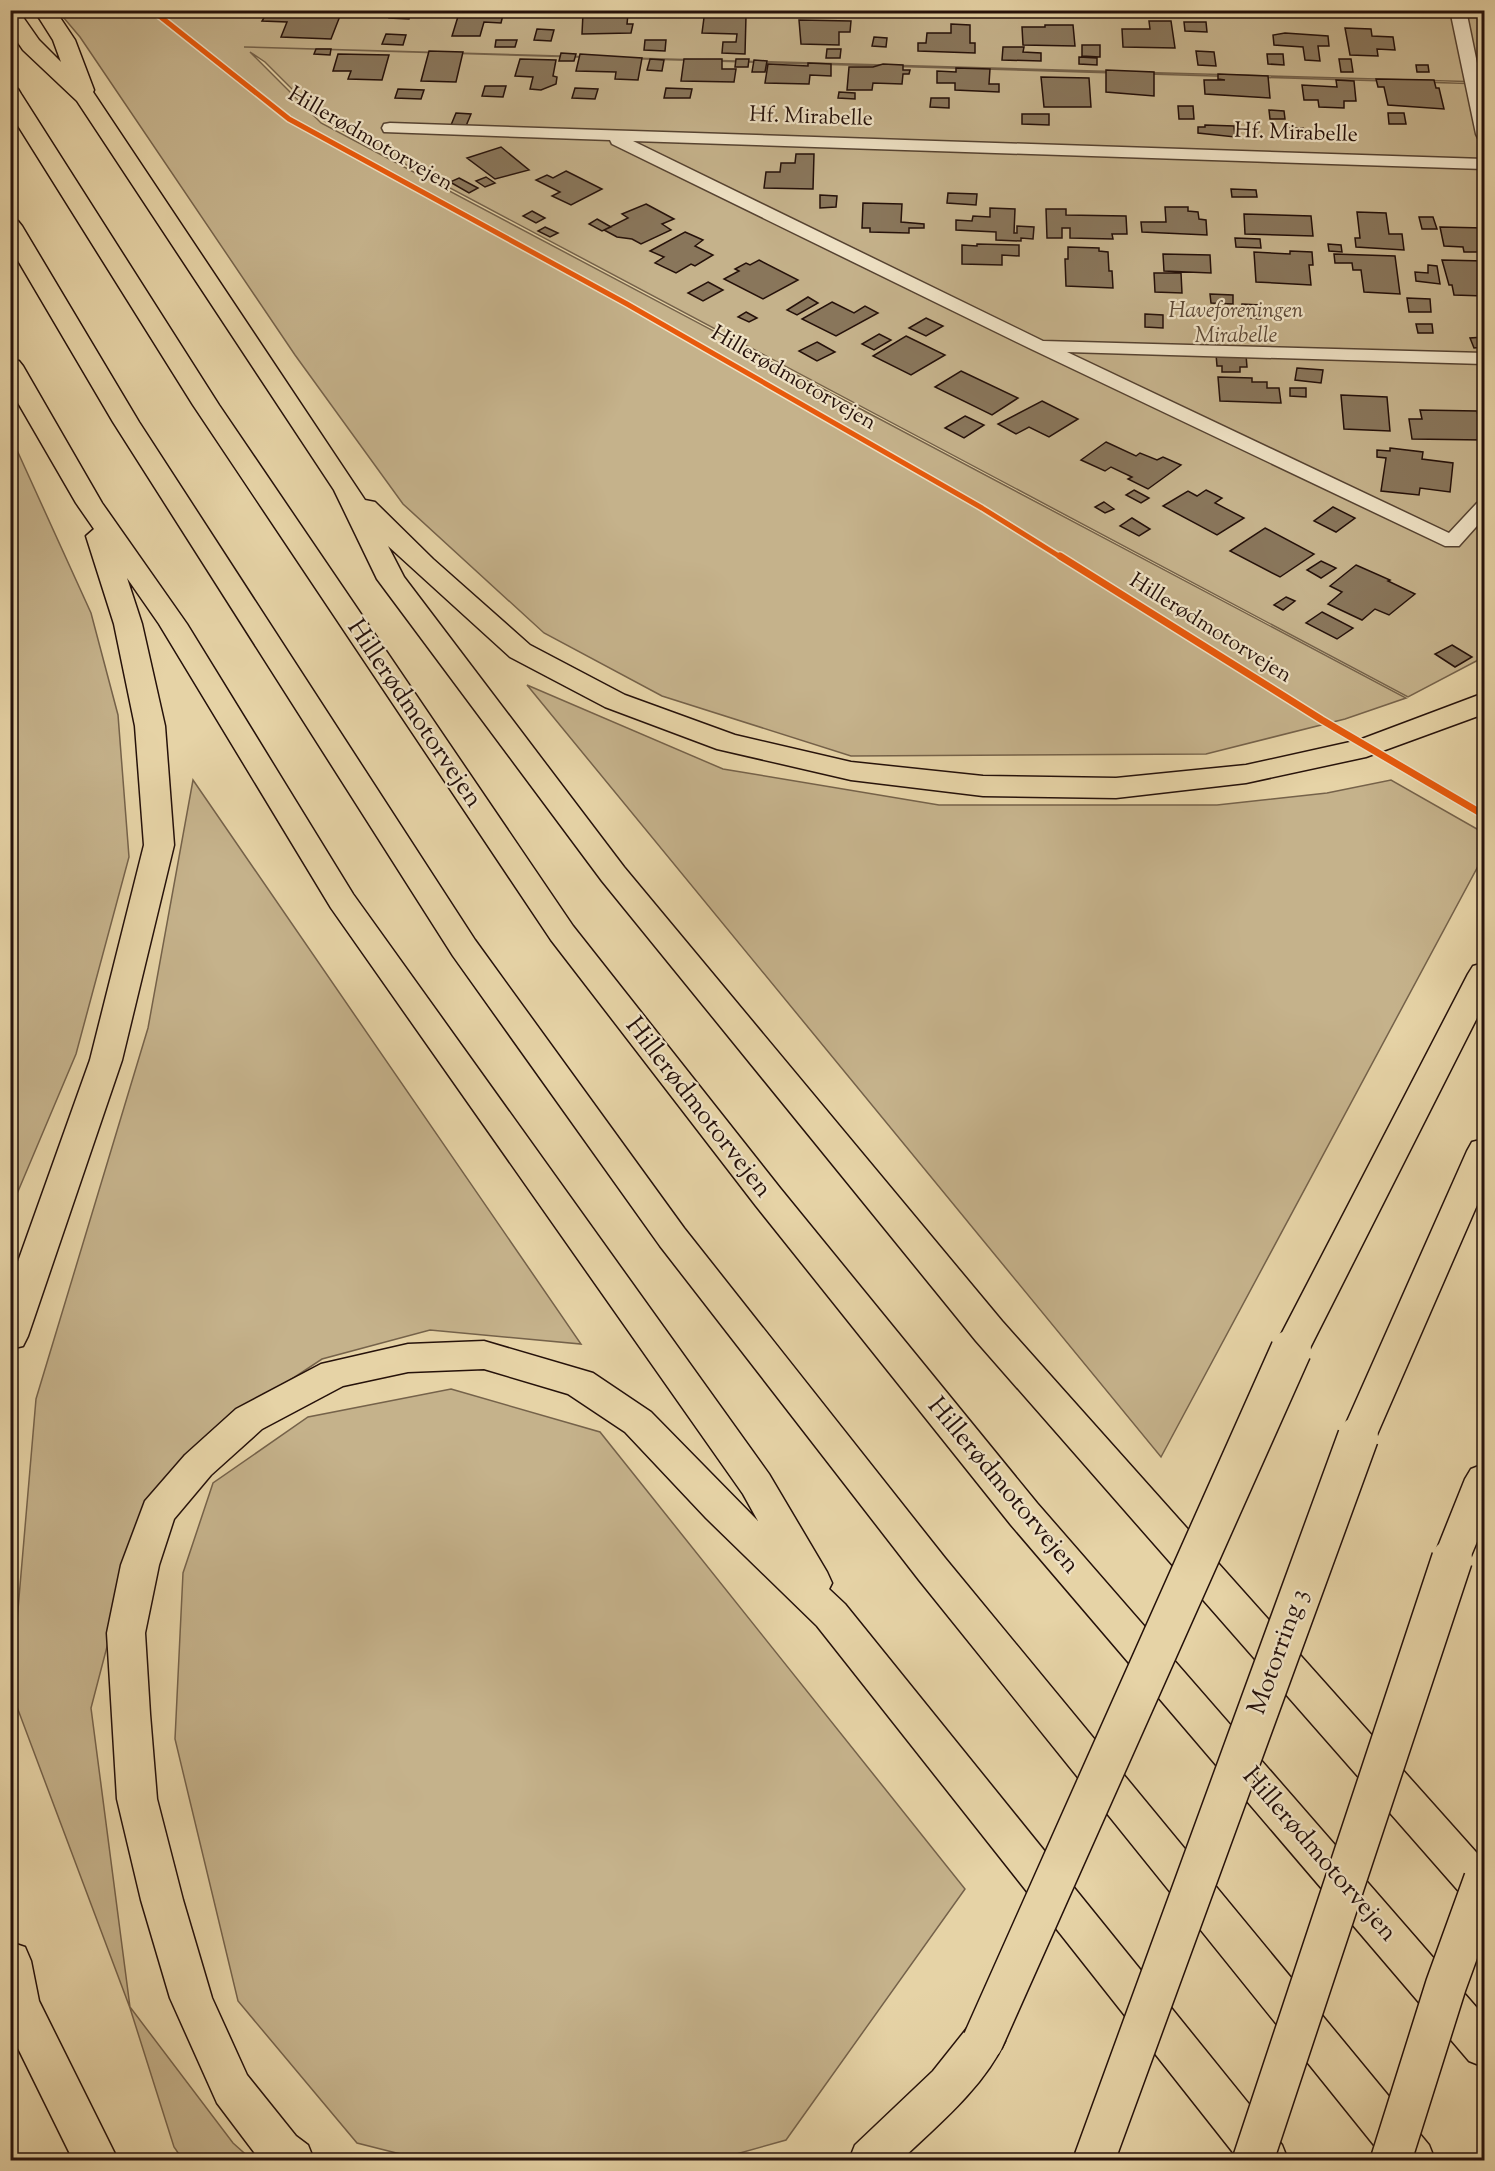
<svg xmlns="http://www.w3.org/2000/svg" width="1495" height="2171" font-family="'Sorts Mill Goudy',serif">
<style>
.green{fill:#c5b28b;stroke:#75624a;stroke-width:1.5}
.building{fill:#89765b;stroke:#25110a;stroke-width:1.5}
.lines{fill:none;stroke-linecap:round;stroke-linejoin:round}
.lane-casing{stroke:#554231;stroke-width:3}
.highway-casing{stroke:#25110a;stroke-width:3}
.lane{fill:#efe2c5;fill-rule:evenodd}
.highway{fill:#e6d3a6;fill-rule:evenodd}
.highway-bridge-casing{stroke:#25110a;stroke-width:43;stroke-linecap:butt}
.highway-bridge{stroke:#e6d3a6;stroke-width:40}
.cycleway-far1-casing{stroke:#efe2c5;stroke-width:8}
.cycleway-casing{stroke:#efe2c5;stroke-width:10}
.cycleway-far1{stroke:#e8590c;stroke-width:5}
.cycleway{stroke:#e8590c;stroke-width:7}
.labels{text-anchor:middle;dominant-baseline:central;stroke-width:4.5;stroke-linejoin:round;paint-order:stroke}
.far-street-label{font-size:22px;fill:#25110a;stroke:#efe2c5}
.far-park-label{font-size:22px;font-style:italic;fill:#5d4937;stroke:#efe2c5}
.street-label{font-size:26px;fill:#25110a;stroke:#efe2c5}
</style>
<rect width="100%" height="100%" fill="#e6d3a6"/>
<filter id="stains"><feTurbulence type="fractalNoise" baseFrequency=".00333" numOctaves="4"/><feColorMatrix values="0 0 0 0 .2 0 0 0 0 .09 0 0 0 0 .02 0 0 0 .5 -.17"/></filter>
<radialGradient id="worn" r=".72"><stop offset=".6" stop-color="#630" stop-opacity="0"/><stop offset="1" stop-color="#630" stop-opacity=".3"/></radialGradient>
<!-- green -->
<path class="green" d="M58,11h1426v71l-1240,-35 1240,37v573l-76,40 -1084,-576 -59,-59 -15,-10 71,71 1085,575 -61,21 -139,35 -355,2 -189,-60 -118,-63 -141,-129 -108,-149 -215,-318z
M11,437l80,176 27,102 11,142 -53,197 -65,154z
M527,685l196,84 216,36h278l110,-12 64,-13 93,53v22l-323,602z
M193,780l388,564 -151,-14 -108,29 -103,68 -85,116 -43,165 39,299 103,136 19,17h-69l-9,-13 -44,-139 -119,-317 25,-292 112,-371z
M451,1389l149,43 365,457 -179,251 -71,20h-291l-67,-17 -119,-142 -63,-262 8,-166 30,-90 95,-66z"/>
<!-- building -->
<path class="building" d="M391,10h20l-2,9 -20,-1z
M460,10h26l18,1 -3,12 -17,-1 -4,14h-28z
M705,10h28l-1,6h14l-1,38 -23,-1 1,-11h13l1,-8 -35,-1z
M583,13l45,1 -1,10h6l-2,9 -49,1z
M289,14l51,2 -9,23 -50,-2 6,-15 -25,-1 3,-5h23z
M799,20l52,1 -1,11h-11v13l-38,-1z
M1149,21h22l4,27 -52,-1 -1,-18h28z
M1184,22h22l1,10 -22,-1z
M951,24l19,1v18h5v10l-57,-2v-8h8l1,-10h24z
M1045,25h28l2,21 -52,-1 -1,-18h23z
M1345,28l26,1 1,7 21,1 2,13 -18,-1 1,7 -28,-1z
M537,29l17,1 -3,11 -17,-1z
M1285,33l43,3 1,10h-11l2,15 -15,-1 -2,-13 -29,-2 -1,-10z
M386,34l20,1 -3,10 -21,-1z
M874,37l13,1 -1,9 -14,-1z
M496,40h21l-2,7h-20z
M645,40h21l-1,11 -21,-1z
M1082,45h18v12l-18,-1z
M1003,47h21l-1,5 18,1v8l-39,-1z
M316,49h15l-1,6 -16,-1z
M827,49h14l-1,9h-14z
M429,51l34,1 -7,30 -35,-1z
M1196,51l18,1 2,14 -18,-1z
M561,53l15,1 -2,7h-15z
M338,54l51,1 -7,25 -34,-1 3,-8h-18z
M580,54l62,4 -4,22 -23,-1 1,-7 -40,-1z
M1267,54h16l1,11 -16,-1z
M1079,57l18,1v7l-18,-1z
M520,59l36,1 -3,16 4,1 -1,7 -15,6 -11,-1 3,-12 -18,-1z
M650,59l14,1 -2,11 -15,-1z
M684,59h38v10h14l-2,13 -53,-1z
M736,59h13l-1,8h-13z
M1339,59h12l2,13h-12z
M754,60l13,1 -2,11h-13z
M808,63l23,1v12l-21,-1 -1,9 -44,-1 3,-19 40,2z
M883,64l20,1v5h7l-1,4h-6l-1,10 -29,-1 -1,7h-25l2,-23h24z
M1416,65h12l1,7h-12z
M956,68l34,1 -1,15h10v8l-44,-2v-7h-18v-12l19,1z
M1106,70l48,2v24l-48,-4z
M1218,74l50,2 2,22 -65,-4 -1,-14h21l-7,-1z
M1041,77l48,1 2,29h-47z
M1376,79l58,1 2,8h3l5,21 -56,-4 -4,-18h-6z
M1336,80l18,1 2,20h-12v7l-25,-1 -1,-7h-14l-2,-15 35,2z
M485,86h21l-3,11 -21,-1z
M575,88l23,1 -3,10 -23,-1z
M666,88l26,1 -2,9h-26z
M398,89l26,1 -3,9 -26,-1z
M839,92l16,1v6l-17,-1z
M931,98h18v10l-19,-1z
M1178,106h15l1,13h-15z
M1269,110l15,1 1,8h-15z
M456,113l15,1 -5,12 -15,-1z
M1388,113h16l2,11h-17z
M1022,114h27v11l-27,-1z
M1205,125l29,1 1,11 -37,-4v-6h7z
M1290,128h13l2,9h-14z
M501,147l28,23 -34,9 -28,-21z
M796,154h18l-1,35 -49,-1 2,-16h14l1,-9h14z
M566,171l36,18 -31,16 -19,-9 8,-4 -24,-12 11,-5 6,3z
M486,177l9,6 -10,4 -9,-6z
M459,178l19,10 -9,5 -19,-11z
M1231,189l25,1 1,7h-25z
M948,193l29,1 -1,11 -29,-2z
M820,195l17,1 -1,11 -16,1z
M863,203l39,1 -1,18 23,2v4h-15v5l-39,-1v-4h-8z
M646,204l28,15 -12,5 9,6 -30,14 -9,-5 -15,-2 -13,-7 24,-12 -6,-4z
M1165,207h23v4l10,1 1,7 7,1 1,15 -65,-3 -1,-10h25z
M990,208l25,1 -1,24h3v-7l17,1 -1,12 -12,-1v3l-25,-1v-8l-40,-2v-10l16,1 1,-5 17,1z
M1046,209h20v6l60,1 1,18h-15l1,5 -43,-1v-10h-8v10h-15z
M532,211l13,7 -9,5 -13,-7z
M1357,212l29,1 3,21h13l2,16 -48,-3 -1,-9h5z
M1244,214l67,2 2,20 -68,-2z
M1419,217h14l4,12h-15z
M597,219l14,8 -9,4 -13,-7z
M545,227l13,6 -8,4 -12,-6z
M1440,227l44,1v24h-20l-1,-5 -19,-1z
M685,232l18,8 -8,6 18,9 -18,11 -4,-2 -15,9 -21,-10 9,-6 -14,-6z
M1235,238l25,1 1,9 -25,-1z
M977,244l42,1v11l-17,-1v10l-40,-1v-19l15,1z
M1328,244l13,1 1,7 -13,-1z
M1068,247l31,1v3l9,1 1,19h3l1,17 -47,-2 -1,-27h3z
M1290,251l22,1 1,13h-4l2,20 -55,-3 -2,-30 36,2z
M1163,254l47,1 1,18 -47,-2z
M1334,254l61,2 5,38 -36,-2 -3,-22h-8l-1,-7h-17z
M759,260l39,20 -35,19 -39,-20 15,-8 -4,-2 11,-6 4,2z
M1442,260l42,1v35l-30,-1 -2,-10h-3z
M1428,265l9,1 3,18 -24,-3 -1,-9 13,1z
M1154,273h27l1,20 -27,-1z
M708,282l15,8 -20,11 -15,-8z
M1210,294l23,1v9l-22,-1z
M808,297l10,6 -21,12 -10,-5z
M1407,298l23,1 1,13h-22z
M832,302l22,11 11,-7 13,7 -42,23 -34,-17z
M1242,304l18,1v14l-18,-2z
M746,312l11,6 -8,4 -11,-5z
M1145,314l18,1v13l-18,-1z
M926,318l17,8 -17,10 -17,-8z
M1416,324h16l1,9h-15z
M879,334l12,6 -17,10 -12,-6z
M906,336l39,19 -34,20 -38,-19z
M1484,337v10l-10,1 -4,-10z
M817,342l18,10 -18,9 -18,-10z
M1216,354l30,1 1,12h-7v5h-18v-6h-5z
M1297,368l26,2 -2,13 -26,-3z
M961,371l57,27 -26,17 -57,-28z
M1218,377l34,1v4h15v6h12l2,15 -61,-2z
M1290,388h16v9l-16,-1z
M1341,395l46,2 3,34 -46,-2z
M1042,401l36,18 -29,18 -20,-10 -13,7 -18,-10z
M1420,410l57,1 6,29 -71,-1 -3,-20h13z
M965,416l19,9 -20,13 -19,-10z
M1106,442l30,14 4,-3 17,7 6,-3 18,8 -33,24 -20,-10 4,-2 -21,-10 -6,4 -24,-11z
M1390,448l33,4 -1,7 31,4 -3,29 -30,-4 -1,7 -38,-4 5,-33 -9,-1v-7l13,1z
M1134,490l15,8 -8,5 -15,-8z
M1206,490l16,8 -7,5 29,15 -27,17 -54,-29 25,-15 9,5z
M1104,502l10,7 -9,4 -10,-6z
M1333,507l22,11 -19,14 -22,-11z
M1132,518l18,11 -11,7 -19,-10z
M1265,528l49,26 -34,23 -50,-26z
M1321,561l15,7 -15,10 -14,-8z
M1356,565l34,15 -2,1 27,13 -26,21 -14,-6 -13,11 -34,-16 14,-12 -12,-6z
M1286,597l9,4 -12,9 -9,-5z
M1322,612l31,16 -16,11 -31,-16z
M1452,645l20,12 -17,10 -20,-13z"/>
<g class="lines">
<!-- lane casing -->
<g class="lane-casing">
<path id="lane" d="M1450,10h16l18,87v42l-6,-1 -2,-4z
M390,123l1094,36v10l-851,-28 410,200 441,12v11l-417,-12 382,181 28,-30 7,-2v17l-25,28h-14l-414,-197 -419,-205 -2,-4 -226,-8 -2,-4 2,-4z"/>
</g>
<!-- highway casing -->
<g class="highway-casing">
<path id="highway" d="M10,10h8l21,30 22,22 -8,-22 -19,-30h21l20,30 19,50 -1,2 272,408 10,2 58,57 97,86 95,50 110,40 116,27 132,14 133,2 130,-13 113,-25 125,-47v21l-3,1 -115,42 -120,26 -130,15 -133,-2 -132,-16 -134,-31 -112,-42 -95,-50 -122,-111 16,31 220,290 378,454 482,540v47l-15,-5 -493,-562 -374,-460 -225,-302 -43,-89 -257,-389 -54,-51 -13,-19z
M10,87l8,2 3,5 198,311 354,521 207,262 257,315 447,513v51l-15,-6 -458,-536 -255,-319 -205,-266 -358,-535 -183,-292z
M10,219l8,2 4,5 117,196 336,518 209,288 261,330 484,587 6,15h-49l-467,-580 -259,-334 -207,-290 -340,-534 -103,-175z
M10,359l9,2 4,5 79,137 85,121 166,270 416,580 58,98 5,11 -3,6 16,15 437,541 6,15h-49l-422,-534 -111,-108 -81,-86 -57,-38 -84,-25 -76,3 -65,14 -81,43 -51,46 -37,44 -15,46 -14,68 5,81 7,85 26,101 29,98 35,77 49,61 12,9 6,15h-54l-43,-57 -47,-105 -29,-98 -24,-101 -10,-166 14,-68 24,-64 40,-46 51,-46 85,-45 87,-20 76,-3 109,32 58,39 107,109 -15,-27 -412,-586 -172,-284 -32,-46 15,46 23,102 9,119 -52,215 -94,276 -5,10 -13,3v-65l80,-224 54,-215 -9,-119 -21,-102 -28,-88 8,-7 -18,-26 -66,-114z
M1484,963v41l-175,346 -5,10 -13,4 -13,-4 -5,-10 195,-376 5,-8z
M1484,1139v50l-108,248 -5,10 -13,4 -13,-4 -5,-10 127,-286 5,-9z
M1484,1464v61l-19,45 -13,4 -13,-4 -6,-11 32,-80 6,-10z
M10,1942l15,5 6,14 8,40 79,159h-45l-63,-128z
M983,2021l15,6 7,14c-22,47 -67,84 -104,119h-52l6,-15 78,-74 35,-44z"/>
</g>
<!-- lane -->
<use href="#lane" class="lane"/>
<!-- highway -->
<use href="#highway" class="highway"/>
<!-- highway-bridge casing -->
<g class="highway-bridge-casing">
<path id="highway-bridge" d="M983,2041l308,-691
M1094,2160l264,-723
M1253,2160l199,-601
M1391,2160l55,-175 38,-105"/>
</g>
<!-- highway-bridge -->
<use href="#highway-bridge" class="highway-bridge"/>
<!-- cycleway-far1 casing -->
<g class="cycleway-far1-casing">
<path id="cycleway-far1" d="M152,10l137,109 338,185 355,204 80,50"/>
</g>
<!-- cycleway casing -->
<g class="cycleway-casing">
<path id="cycleway" d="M1060,556l262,164 162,95"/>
</g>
<!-- cycleway-far1 -->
<use href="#cycleway-far1" class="cycleway-far1"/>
<!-- cycleway -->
<use href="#cycleway" class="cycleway"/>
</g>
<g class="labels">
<!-- far-street labels -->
<g class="far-street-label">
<text transform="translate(811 118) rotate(2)">Hf. Mirabelle</text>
<text transform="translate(1296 134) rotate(2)">Hf. Mirabelle</text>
<text transform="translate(370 140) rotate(30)">Hillerødmotorvejen</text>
<text transform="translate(793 379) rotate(30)">Hillerødmotorvejen</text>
<text transform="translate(1210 629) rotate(32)">Hillerødmotorvejen</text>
</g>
<!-- far-park labels -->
<g class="far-park-label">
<text x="1236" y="312">Haveforeningen<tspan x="1236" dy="25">Mirabelle</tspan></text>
</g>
<!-- street labels -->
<g class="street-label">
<text transform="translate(414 714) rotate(56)">Hillerødmotorvejen</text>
<text transform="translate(698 1108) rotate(52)">Hillerødmotorvejen</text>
<text transform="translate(1003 1486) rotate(50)">Hillerødmotorvejen</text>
<text transform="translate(1279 1652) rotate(-70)">Motorring 3</text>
<text transform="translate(1319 1855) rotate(49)">Hillerødmotorvejen</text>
</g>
</g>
<!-- margin -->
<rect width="1495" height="2171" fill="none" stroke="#e6d3a6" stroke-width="36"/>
<rect x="12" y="12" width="1471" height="2147" fill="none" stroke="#25110a" stroke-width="3"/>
<rect x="18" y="18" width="1459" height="2135" fill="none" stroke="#25110a" stroke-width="1.5"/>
<rect width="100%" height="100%" filter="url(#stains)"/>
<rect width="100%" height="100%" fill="url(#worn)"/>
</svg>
